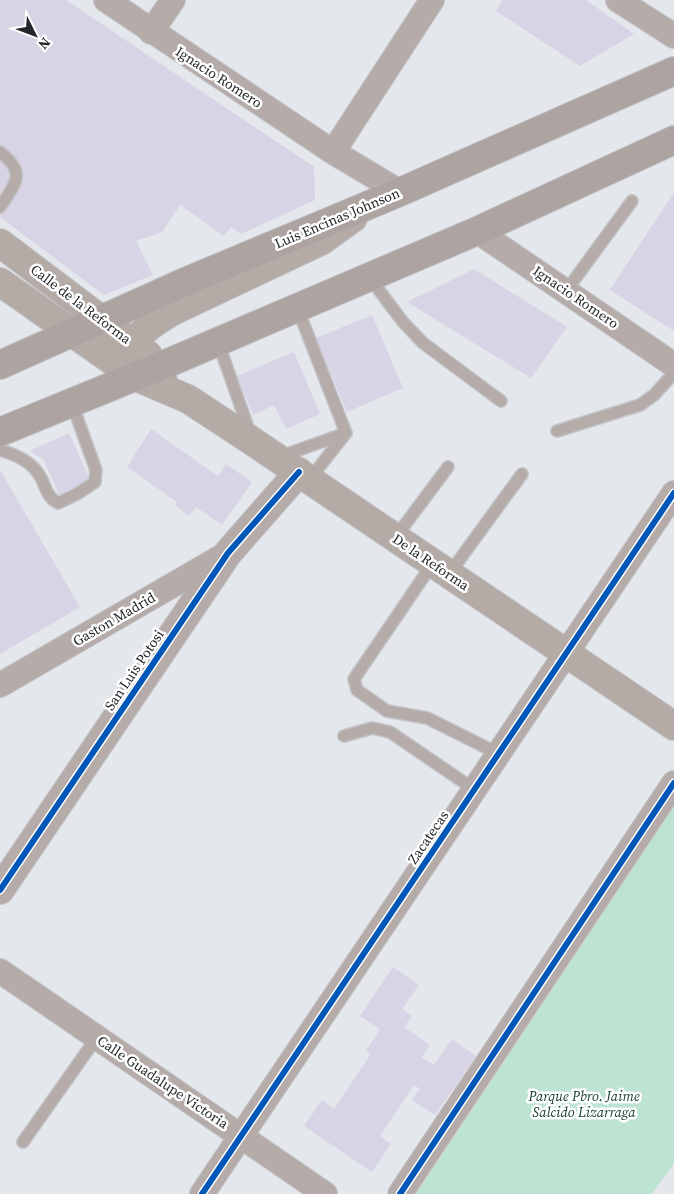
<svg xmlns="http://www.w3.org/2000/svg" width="674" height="1194" font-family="'Source Serif 4',serif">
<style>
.green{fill:#bde3d2}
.building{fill:#d8d4e5}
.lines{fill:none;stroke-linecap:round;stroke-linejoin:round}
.service-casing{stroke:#c2c4c8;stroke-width:14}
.minor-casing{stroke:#c2c4c8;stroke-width:26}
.tertiary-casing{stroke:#c2c4c8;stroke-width:30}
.secondary-casing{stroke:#c2c4c8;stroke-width:30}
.primary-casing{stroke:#c2c4c8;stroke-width:30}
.service{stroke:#b5aba8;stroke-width:11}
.minor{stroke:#b5aba8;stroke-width:24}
.tertiary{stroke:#b5aba8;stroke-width:28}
.secondary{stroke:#b4aaa6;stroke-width:28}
.primary{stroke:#ada4a1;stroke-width:28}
.cycleway-casing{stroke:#fff;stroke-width:9}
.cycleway{stroke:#0057b8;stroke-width:6}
.labels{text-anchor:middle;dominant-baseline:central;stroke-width:5;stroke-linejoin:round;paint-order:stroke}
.street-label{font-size:14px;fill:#24272b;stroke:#fff}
.park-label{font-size:14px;font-style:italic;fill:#18412e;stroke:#fff}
</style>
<rect width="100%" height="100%" fill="#e4e7ec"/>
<!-- green -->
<path class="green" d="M674,806v357l-22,31h-236z"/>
<!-- building -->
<path class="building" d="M0,0h66l248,167 1,33 -74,34 -10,-7 -7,9 -44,-31 -18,27 -26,9 17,34 -49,20 -104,-78z
M503,0h83l48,34 -54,32 -84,-55z
M674,192v139l-64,-41z
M474,269l93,58 -36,51 -124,-76z
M372,315l31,73 -56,24 -31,-74z
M294,352l26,62 -34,15 -12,-24 -21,10 -16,-39z
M151,429l67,47 8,-12 26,18 -30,43 -26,-18 -7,9 -14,-11 2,-3 -50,-35z
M69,433l21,47 -31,15 -15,-35 -14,-9z
M0,470l80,137 -80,47z
M393,967l26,18 -17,24 10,7 -8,11 26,18 -8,12 12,8 18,-26 24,17 -41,59 -23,-15 8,-11 -6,-4 -34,51 11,8 -19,28 -68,-46 18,-26 12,9 37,-55 -5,-3 14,-22 -20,-13z"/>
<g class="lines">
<!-- service casing -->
<g class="service-casing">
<path id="service" d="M0,152c27,21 16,31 0,55
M369,277l34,45 20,21 78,58
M566,291l66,-90
M297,307l49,126
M218,342l32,91
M557,431l83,-26 14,-10 20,-22
M0,450c14,4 29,10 38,23 8,11 7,23 20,30l19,-9 18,-12 1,-12 -25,-69
M279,457l67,-24
M309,480l37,-47
M395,538l53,-71
M433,563l-79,116 3,11 30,21 40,7 72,36
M449,574l73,-100
M344,736l28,-8 18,4 85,58
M23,1142l74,-105"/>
</g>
<!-- minor casing -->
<g class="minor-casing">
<path id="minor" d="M106,0l227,152 67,40
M618,0l56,36
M151,32l22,-32
M333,152l99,-152
M477,231l197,134
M0,685l228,-132
M0,971l325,223
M202,1194l472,-701
M400,1194l274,-411"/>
</g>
<!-- tertiary casing -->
<g class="tertiary-casing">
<path id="tertiary" d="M0,890l228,-337 71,-81"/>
</g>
<!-- secondary casing -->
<g class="secondary-casing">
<path id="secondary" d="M0,243l148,112
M0,282l134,94 54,23 64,42 422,285
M163,380c-44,-33 -30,-45 10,-69l148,-70 32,-23"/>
</g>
<!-- primary casing -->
<g class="primary-casing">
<path id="primary" d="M0,365l187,-84 213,-89 274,-121
M0,432l161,-66 316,-135 197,-91"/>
</g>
<!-- service -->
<use href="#service" class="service"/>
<!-- minor -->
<use href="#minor" class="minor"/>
<!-- tertiary -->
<use href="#tertiary" class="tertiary"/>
<!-- secondary -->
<use href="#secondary" class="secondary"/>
<!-- primary -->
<use href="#primary" class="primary"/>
<!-- cycleway casing -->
<g class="cycleway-casing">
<path id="cycleway" d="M0,890l228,-337 71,-81
M202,1194l472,-701
M400,1194l274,-411"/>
</g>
<!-- cycleway -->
<use href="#cycleway" class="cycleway"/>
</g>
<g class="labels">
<!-- street labels -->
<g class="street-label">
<text transform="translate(219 77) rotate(33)">Ignacio Romero</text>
<text transform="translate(337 218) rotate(-23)">Luis Encinas Johnson</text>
<text transform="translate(576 297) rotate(34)">Ignacio Romero</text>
<text transform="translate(81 304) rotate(37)">Calle de la Reforma</text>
<text transform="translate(431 562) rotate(34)">De la Reforma</text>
<text transform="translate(114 619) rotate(-30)">Gaston Madrid</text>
<text transform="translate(134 670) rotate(-56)">San Luis Potosi</text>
<text transform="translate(428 837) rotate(-56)">Zacatecas</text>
<text transform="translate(163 1082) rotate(34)">Calle Guadalupe Victoria</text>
</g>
<!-- park labels -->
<g class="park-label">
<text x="584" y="1096">Parque Pbro. Jaime<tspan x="584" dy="16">Salcido Lizarraga</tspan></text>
</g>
</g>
<!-- north arrow -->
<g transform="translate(35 35) rotate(132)" stroke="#ffffff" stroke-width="4" paint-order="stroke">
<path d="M0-4L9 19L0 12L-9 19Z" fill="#24272b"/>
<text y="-8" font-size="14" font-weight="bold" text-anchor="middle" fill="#24272b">N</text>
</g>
</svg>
